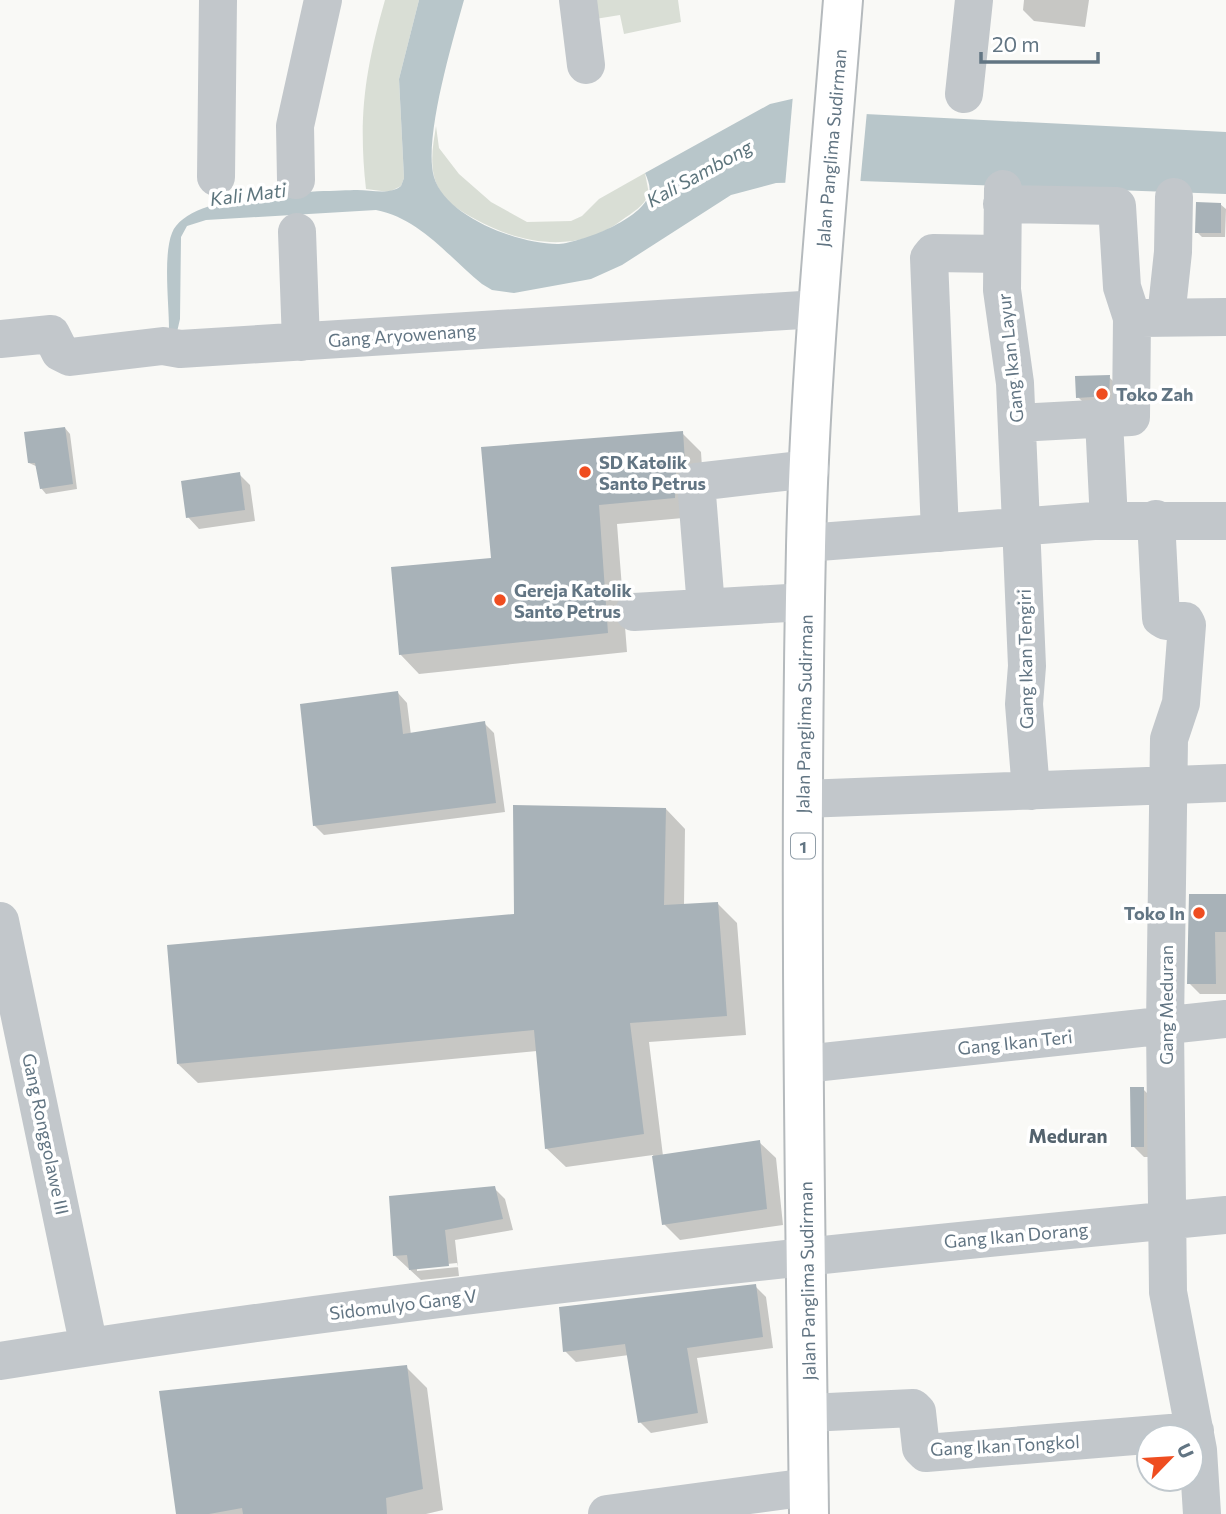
<svg xmlns="http://www.w3.org/2000/svg" width="1226" height="1514" font-family="Commissioner,sans-serif">
<style>
.green{fill:#d9ded5}
.water{fill:#b8c6ca}
.pier{fill:#f9f9f6}
.shadow{fill:#0003;fill-rule:evenodd}
.building{fill:#a8b2b8}
.lines{fill:none;stroke-linecap:round;stroke-linejoin:round}
.highway-casing{stroke:#b5babd;stroke-width:42}
.minor{stroke:#c2c7cb;stroke-width:38}
.highway{stroke:#fff;stroke-width:38}
.poi-dot{fill:#ef4d20;stroke:#fff;stroke-width:2.5}
.labels{text-anchor:middle;dominant-baseline:central;stroke-width:7;stroke-linejoin:round;paint-order:stroke}
.shield{fill:#fff;stroke:#919ea8;stroke-width:2}
.shield-label{font-size:16px;font-weight:bold;fill:#627583}
.street-label{font-size:18px;fill:#627583;stroke:#fff}
.poi-label{font-size:18px;font-weight:bold;fill:#627583;stroke:#fff;text-anchor:start}
.water-label{font-size:19px;font-style:italic;fill:#5d757d;stroke:#fff}
.neighbourhood-label{font-size:19px;font-weight:bold;fill:#54636e;stroke:#fff}
</style>
<rect width="100%" height="100%" fill="#f9f9f6"/>
<!-- green -->
<path class="green" d="M385,0h34l-20,79 5,99 -3,8 -12,6 -23,-3c-8,-72 -1,-119 19,-189z
M586,0h92l3,22 -57,12 -4,-19 -31,5z
M436,126l3,22 20,26 32,28 36,20 44,-1 11,-5 17,-17 46,-26 4,21c-5,12 -17,19 -27,26 -44,34 -100,25 -147,-1 -13,-7 -29,-16 -36,-30 -11,-20 -6,-43 -3,-63z"/>
<!-- water -->
<path class="water" d="M419,0h45c-11,40 -41,139 -30,177 11,40 87,68 125,67 23,-2 84,-25 90,-50 2,-7 -1,-14 -4,-21l125,-69 26,-6 69,16 361,18v62l-366,-13 -84,2 -45,12 -109,70 -31,14 -77,14 -22,-3 -10,-6c-33,-27 -63,-66 -106,-74l-170,10 -19,6 -6,11 -1,82 -3,13 -8,-3c0,-25 -6,-74 3,-96 17,-42 142,-41 182,-43 15,-1 35,6 47,-4l3,-8 -5,-99z"/>
<!-- pier -->
<path class="pier" d="M793,95l74,16 -7,74 -75,1z"/>
<!-- shadow -->
<path class="shadow" d="M1024,0h65l-4,27 -51,-6 -11,-11z
M1220,204l6,5 -1,28h-23l-5,-5z
M1109,377l11,11v19l-31,1 -11,-11z
M65,428l5,6 7,55 -31,5 -5,-6 -3,-21 -9,-4z
M682,433l19,19 2,31 -9,34 -77,7 10,128 -208,22 -19,-20 93,-95z
M239,474l11,11 5,36 -56,8 -11,-12z
M398,693l9,10 4,32 73,-12 10,10 11,79 -181,23 -10,-10z
M666,809l19,20 -1,77 33,-3 20,20 9,112 -97,7 14,114 96,-14 17,16 7,67 -103,15 -16,-16 -11,-69 -87,12 -20,-19 -9,-97 -339,32 -20,-19 338,-148z
M1226,897v97h-26l-11,-11z
M1143,1089l11,11 1,57h-11l-11,-11z
M494,1188l11,11 8,31 -58,10 4,36 -38,4 -26,-24zM457,1263l1,4 -41,4v-4z
M755,1286l11,11 7,51 -76,10 11,65 -57,10 -11,-11 -11,-67 -53,7 -11,-11z
M406,1367l21,21 16,122 -17,4h-248z"/>
<!-- building -->
<path class="building" d="M1196,202l25,1v30h-26z
M1110,375l-1,21 -33,2 -1,-22z
M65,427l8,57 -33,5 -5,-26h-7l-4,-31z
M683,431l2,32 -9,10 -1,25 -76,7 9,128 -209,22 -8,-88 100,-9 -10,-111z
M240,472l5,38 -59,8 -5,-37z
M398,691l5,43 82,-13 11,82 -183,23 -13,-122z
M513,805l153,3 -2,97 54,-3 9,114 -97,7 14,111 -99,15 -11,-119 -357,34 -10,-119 347,-31z
M1189,894h37v38h-11l1,52h-29z
M1130,1087h14v60h-13z
M760,1140l7,69 -105,16 -10,-69z
M495,1186l8,33 -58,11 4,36 -40,4 -2,-15 -14,1 -4,-60z
M756,1284l7,53 -76,11 11,65 -60,10 -13,-79 -62,8 -4,-45z
M407,1365l16,124 -37,9 1,16h-144l-1,-6 -33,6h-33l-17,-123z"/>
<g class="lines">
<!-- highway casing -->
<g class="highway-casing">
<path id="highway" d="M809,1514c-4,-322 -10,-645 -3,-967 4,-183 23,-365 37,-547"/>
</g>
<!-- minor -->
<path class="minor" d="M578,0l8,65
M964,94l10,-94
M216,177l2,-177
M296,180l-1,-54 28,-126
M1003,189l-1,101 13,93 12,283 -3,38 7,87
M1002,204l115,2 5,81 10,31 -1,99 -114,6
M297,232l4,110
M1166,317l7,-65 1,-55
M1141,318l85,-1
M0,339l51,-5 9,18 10,5 93,-11 17,3 638,-40
M1104,420l5,101
M1156,519l5,99 5,3h19l2,4 -6,78 -12,36 -4,287 3,266 30,158 4,64
M940,533l-11,-275 4,-5 68,1
M806,543l288,-22h132
M706,607l-10,-125 114,-13
M634,612l171,-10
M803,799l423,-16
M0,921l89,426
M804,1064l422,-45
M0,1361c407,-65 816,-107 1226,-146
M808,1413l105,-5 4,4 4,36 5,5 269,-22
M607,1514l202,-27"/>
<!-- highway -->
<use href="#highway" class="highway"/>
</g>
<!-- markers -->
<g class="poi-dot">
<circle cx="1102" cy="394" r="7"/>
<circle cx="585" cy="472" r="7"/>
<circle cx="500" cy="600" r="7"/>
<circle cx="1199" cy="913" r="7"/>
</g>
<g class="labels">
<!-- shield labels -->
<rect class="shield" x="791" y="833.5" width="24" height="25" rx="5"/>
<g class="shield-label">
<text x="803" y="846">1</text>
</g>
<!-- street labels -->
<g class="street-label">
<text transform="translate(831 148) rotate(-85)">Jalan Panglima Sudirman</text>
<text transform="translate(402 335) rotate(-4)">Gang Aryowenang</text>
<text transform="translate(1010 358) rotate(-96)">Gang Ikan Layur</text>
<text transform="translate(1025 659) rotate(-91)">Gang Ikan Tengiri</text>
<text transform="translate(804 714) rotate(-89)">Jalan Panglima Sudirman</text>
<text transform="translate(1166 1005) rotate(-90)">Gang Meduran</text>
<text transform="translate(1015 1042) rotate(-6)">Gang Ikan Teri</text>
<text transform="translate(46 1134) rotate(78)">Gang Ronggolawe III</text>
<text transform="translate(1016 1235) rotate(-5)">Gang Ikan Dorang</text>
<text transform="translate(807 1281) rotate(-91)">Jalan Panglima Sudirman</text>
<text transform="translate(403 1304) rotate(-7)">Sidomulyo Gang V</text>
<text transform="translate(1005 1445) rotate(-3)">Gang Ikan Tongkol</text>
</g>
<!-- poi labels -->
<g class="poi-label">
<text x="1116" y="394">Toko Zah</text>
<text x="599" y="462">SD Katolik<tspan x="599" dy="21">Santo Petrus</tspan></text>
<text x="514" y="590">Gereja Katolik<tspan x="514" dy="21">Santo Petrus</tspan></text>
<text x="1185" y="913" text-anchor="end">Toko In</text>
</g>
<!-- water labels -->
<g class="water-label">
<text transform="translate(699 173) rotate(-29)">Kali Sambong</text>
<text transform="translate(248 194) rotate(-7)">Kali Mati</text>
</g>
<!-- neighbourhood labels -->
<g class="neighbourhood-label">
<text x="1068" y="1135">Meduran</text>
</g>
</g>
<!-- north arrow -->
<g transform="translate(1170 1458) rotate(65)"><circle r="33" fill="#ffffff" stroke="#c0c8cd" stroke-width="2"/>
<path d="M0-5L12 26L0 18L-12 26Z" fill="#ef4d20"/>
<text y="-10" font-size="19" font-weight="bold" text-anchor="middle" fill="#627583">U</text>
</g>
<!-- scale -->
<path d="M981 52v10h117v-10" fill="none" stroke="#627583" stroke-width="3.5"/>
<text x="992" y="52" font-size="21" fill="#627583" stroke="#ffffff" stroke-width="5" paint-order="stroke">20 m</text>
</svg>
